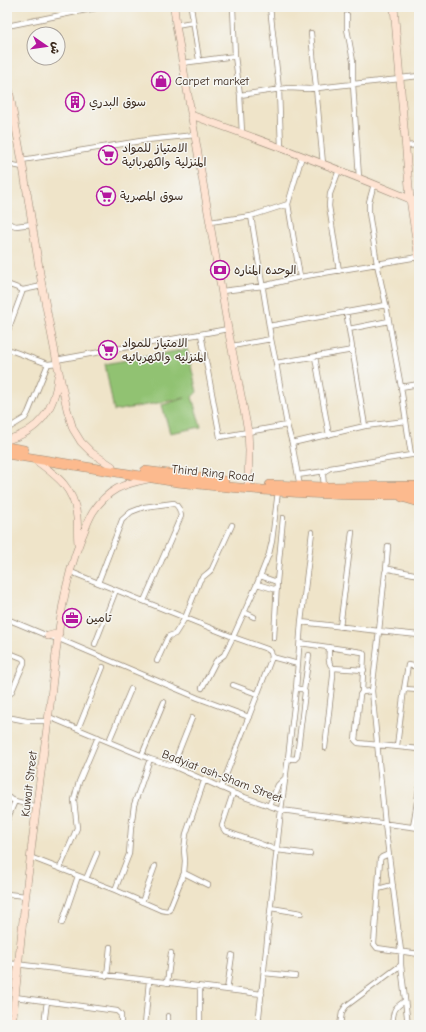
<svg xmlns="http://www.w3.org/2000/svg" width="426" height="1032" font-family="'Comic Neue','Playpen Sans Arabic',sans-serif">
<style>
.pitch{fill:#91c272;stroke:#667648}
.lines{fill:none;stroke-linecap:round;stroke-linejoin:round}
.street-casing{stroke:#958774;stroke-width:6}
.secondary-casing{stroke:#958774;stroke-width:8}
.highway-casing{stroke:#958774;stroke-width:10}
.street{stroke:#fff;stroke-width:4.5}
.secondary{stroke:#fee3d2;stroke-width:7}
.highway{stroke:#fcba8e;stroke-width:9}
.labels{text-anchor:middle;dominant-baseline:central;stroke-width:3;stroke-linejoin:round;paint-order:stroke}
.poi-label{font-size:12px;fill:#3b2a1e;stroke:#f6f6f2;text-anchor:start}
.street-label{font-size:12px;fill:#3b2a1e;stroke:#f6f6f2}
</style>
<rect width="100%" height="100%" fill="#f6f6f2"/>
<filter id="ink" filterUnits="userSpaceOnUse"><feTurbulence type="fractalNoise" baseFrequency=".025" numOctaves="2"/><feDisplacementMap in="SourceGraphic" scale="8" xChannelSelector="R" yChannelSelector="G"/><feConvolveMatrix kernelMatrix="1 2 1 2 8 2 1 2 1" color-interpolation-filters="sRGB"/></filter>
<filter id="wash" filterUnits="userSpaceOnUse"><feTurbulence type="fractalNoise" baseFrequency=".012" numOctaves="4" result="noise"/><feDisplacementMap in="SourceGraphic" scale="16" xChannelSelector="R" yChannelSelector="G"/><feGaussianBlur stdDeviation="0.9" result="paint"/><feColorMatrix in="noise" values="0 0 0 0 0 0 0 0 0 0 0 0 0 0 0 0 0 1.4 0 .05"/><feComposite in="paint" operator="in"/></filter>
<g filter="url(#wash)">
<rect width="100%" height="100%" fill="#efe4c9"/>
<!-- pitch -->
<path class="pitch" d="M187,349l10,43 -5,5 9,30 -31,6 -8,-28 23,-7 -71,13 -9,-47z"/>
</g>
<g filter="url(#ink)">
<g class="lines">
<!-- street casing -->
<g class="street-casing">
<path id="street" d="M62,7l2,7
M191,7l8,53
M233,7l2,49 5,39 2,38
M270,7l9,82 2,59
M347,15v14l6,32v23l6,94
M176,25l17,-3
M7,26l94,-19
M311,33l12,131
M182,63l53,-7
M400,78l19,-2
M240,95l48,-7 21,1 44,-5 47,-5
M405,146l14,-1
M22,160l125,-20 48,-5
M7,164l16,3
M339,170l-9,24 -1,12 10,65
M374,184l-5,18v11l8,51 9,41 15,82 18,-3
M251,216l37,-12
M210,222l41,-6 18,110 2,13
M7,223l9,3 16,-2
M300,277l-12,-73 14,-48
M7,284l16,6 19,-4
M222,291l41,-5 37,-9 118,-20
M346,311l19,115 41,-5 -5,-34
M269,326l117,-21
M349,329l40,-8
M7,333l16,-43
M201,334l19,103 67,-12 -11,-62 -5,-24 -39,7
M7,349l41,15 9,-1
M315,357l14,78
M56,360l172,-31
M276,363l77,-13
M287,425l5,18 8,44
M7,429l18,-11 3,-5 20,-49
M292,443l73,-17
M411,455h8
M298,475l27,-4
M324,487l-1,-12 2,-4 5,-3 81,-13 -5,-34
M386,570l2,-24
M71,572l162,65 -9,18 -8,6 -14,27
M419,575l-30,-6 -3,1 -1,3 -6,58 40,4
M260,576l17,6
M98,583l24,-63 9,-8 13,-5 30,-4c5,4 6,7 7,13l-37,85
M257,584l20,6
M244,612l10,5
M7,619l41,17 11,3 139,59 51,19
M301,622l11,-90
M340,627l12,-95
M274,638l3,-56 6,-64
M300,643l62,9 2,2 -2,38
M95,644l21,-54
M7,652l15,6 2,2v3l-12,28 -1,2h-4
M272,657l-1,-5 -4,-3 -34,-12 24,-53 12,-30 3,-13 6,-50
M157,661l10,-22 2,-3 6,-2 10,-16 15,-38c3,-4 9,-7 12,-11l20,-44
M333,668l31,2
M233,685l24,9
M404,689l4,-24 11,2
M304,690l5,-35
M372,691l-10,1 -2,3 -5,45 3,3 61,6
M7,717l20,4h21
M49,717l101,42 23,7 60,27 48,17 138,18
M78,729l25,-62
M109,741l22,-52
M397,746l7,-57 15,1
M325,748l8,-72v-8c-6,-5 -4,-13 -4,-21
M142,755l22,-53
M288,758l7,1 2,-2 8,-65 -2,-3h-7
M173,766l19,-48
M221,788l51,-131 26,7
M233,793l-11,33 3,5 52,19 33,4
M7,797l8,4 -8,19
M15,801l22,6
M269,806l9,-21 8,-8
M413,827l6,-38
M389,854l-7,3 -2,2 -6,85 3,4 42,6
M30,857l85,33 46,20 6,1 2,-1 15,-37 1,-12 -1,-11 2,-16 18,-53
M60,868l17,-40 -3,-28 2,-8 3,-10 19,-45
M184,873l24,12
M86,879l11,-26
M378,889l15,-4
M115,890l14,-36 2,-26 3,-23 16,-46
M7,894l19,2
M142,902l13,-36
M271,908l30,5
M62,923l16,-47
M7,963l255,31
M264,973l31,3
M107,976l3,-29
M167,983l4,-30
M227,990l5,-35
M15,997l102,14 4,4v10
M44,1025l3,-24
M145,1025l4,-44
M168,1025v-9
M200,1025v-38
M258,1025l23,-215 7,-52 8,-69 5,-67 78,9 -7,60 13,133 16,127v14l7,60
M340,1025l2,-13 4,-6 55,-41
M392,1025c2,-14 0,-16 13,-24"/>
</g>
<!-- secondary casing -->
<g class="secondary-casing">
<path id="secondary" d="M174,7l2,18 52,304 20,102 1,20 -1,32
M394,7l16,192 9,3
M7,78l16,89 19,119 15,77 10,46 6,20 8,13 11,11 20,13
M191,115c74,26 147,54 219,84l9,61
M7,440c33,-9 48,-31 51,-64
M34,459c22,16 41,29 43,59 1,8 0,17 1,25
M48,636l11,-3
M12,1025c6,-52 10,-104 17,-156 6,-55 14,-110 21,-164 7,-56 10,-114 31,-166 4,-9 7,-19 12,-27 15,-23 30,-28 55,-33"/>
</g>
<!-- highway casing -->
<g class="highway-casing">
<path id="highway" d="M7,447l17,3
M7,454l170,28c80,8 161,16 242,12
M145,471l79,10
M270,485l54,2 95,-1
M402,497l17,5"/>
</g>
<!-- street -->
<use href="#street" class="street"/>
<!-- secondary -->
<use href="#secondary" class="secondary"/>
<!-- highway -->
<use href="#highway" class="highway"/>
</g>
</g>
<!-- icons -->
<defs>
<g id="shop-ring" transform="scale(1)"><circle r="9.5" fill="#f6f6f2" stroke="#b5179e" stroke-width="1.5"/><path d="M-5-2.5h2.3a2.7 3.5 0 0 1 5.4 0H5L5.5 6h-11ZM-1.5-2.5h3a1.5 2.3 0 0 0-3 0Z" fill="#b5179e"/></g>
<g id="building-ring" transform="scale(1)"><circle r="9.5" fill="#f6f6f2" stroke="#b5179e" stroke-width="1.5"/><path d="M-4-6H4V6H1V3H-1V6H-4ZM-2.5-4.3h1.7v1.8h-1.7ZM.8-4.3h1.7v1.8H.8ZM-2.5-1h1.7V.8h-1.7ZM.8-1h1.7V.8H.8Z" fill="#b5179e"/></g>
<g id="supermarket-ring" transform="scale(1)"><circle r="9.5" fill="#f6f6f2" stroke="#b5179e" stroke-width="1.5"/><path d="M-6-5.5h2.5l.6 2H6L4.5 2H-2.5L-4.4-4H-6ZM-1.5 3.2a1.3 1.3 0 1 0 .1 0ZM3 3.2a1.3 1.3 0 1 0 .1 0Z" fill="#b5179e"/></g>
<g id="bank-ring" transform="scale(1)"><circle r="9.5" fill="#f6f6f2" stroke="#b5179e" stroke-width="1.5"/><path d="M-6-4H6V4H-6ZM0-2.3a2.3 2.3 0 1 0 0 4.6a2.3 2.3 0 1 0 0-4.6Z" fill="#b5179e"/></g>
<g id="office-ring" transform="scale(1)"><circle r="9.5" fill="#f6f6f2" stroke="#b5179e" stroke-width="1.5"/><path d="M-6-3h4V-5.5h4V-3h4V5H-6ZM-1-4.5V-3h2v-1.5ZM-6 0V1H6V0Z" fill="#b5179e"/></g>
</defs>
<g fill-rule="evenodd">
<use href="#shop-ring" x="161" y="81"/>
<use href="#building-ring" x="75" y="102"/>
<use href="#supermarket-ring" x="108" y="155"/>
<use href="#supermarket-ring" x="106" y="196"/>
<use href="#bank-ring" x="220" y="270"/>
<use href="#supermarket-ring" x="108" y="350"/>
<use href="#office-ring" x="72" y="618"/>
</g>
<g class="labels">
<!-- poi labels -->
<g class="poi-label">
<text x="175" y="81">Carpet market</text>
<text x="89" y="102">سوق البدري</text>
<text x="122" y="148">الامتياز للمواد<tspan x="122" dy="14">المنزلية والكهربائية</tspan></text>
<text x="120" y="196">سوق المصرية</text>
<text x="234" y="270">الوحده المناره</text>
<text x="122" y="343">الامتياز للمواد<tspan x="122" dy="14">المنزليه والكهربائيه</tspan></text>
<text x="86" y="618">تامين</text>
</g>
<!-- street labels -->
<g class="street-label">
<text transform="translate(213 473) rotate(6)">Third Ring Road</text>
<text transform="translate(222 776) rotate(21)">Badyiat ash-Sham Street</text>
<text transform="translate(29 784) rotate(-83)">Kuwait Street</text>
</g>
</g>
<!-- margin -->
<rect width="426" height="1032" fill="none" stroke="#f6f6f2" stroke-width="24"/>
<!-- north arrow -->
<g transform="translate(46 46) rotate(103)"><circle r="19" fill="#f6f6f2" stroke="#aba49d"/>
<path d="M0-3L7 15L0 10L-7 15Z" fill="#b5179e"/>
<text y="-6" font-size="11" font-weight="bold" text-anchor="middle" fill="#3b2a1e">ش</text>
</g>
</svg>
